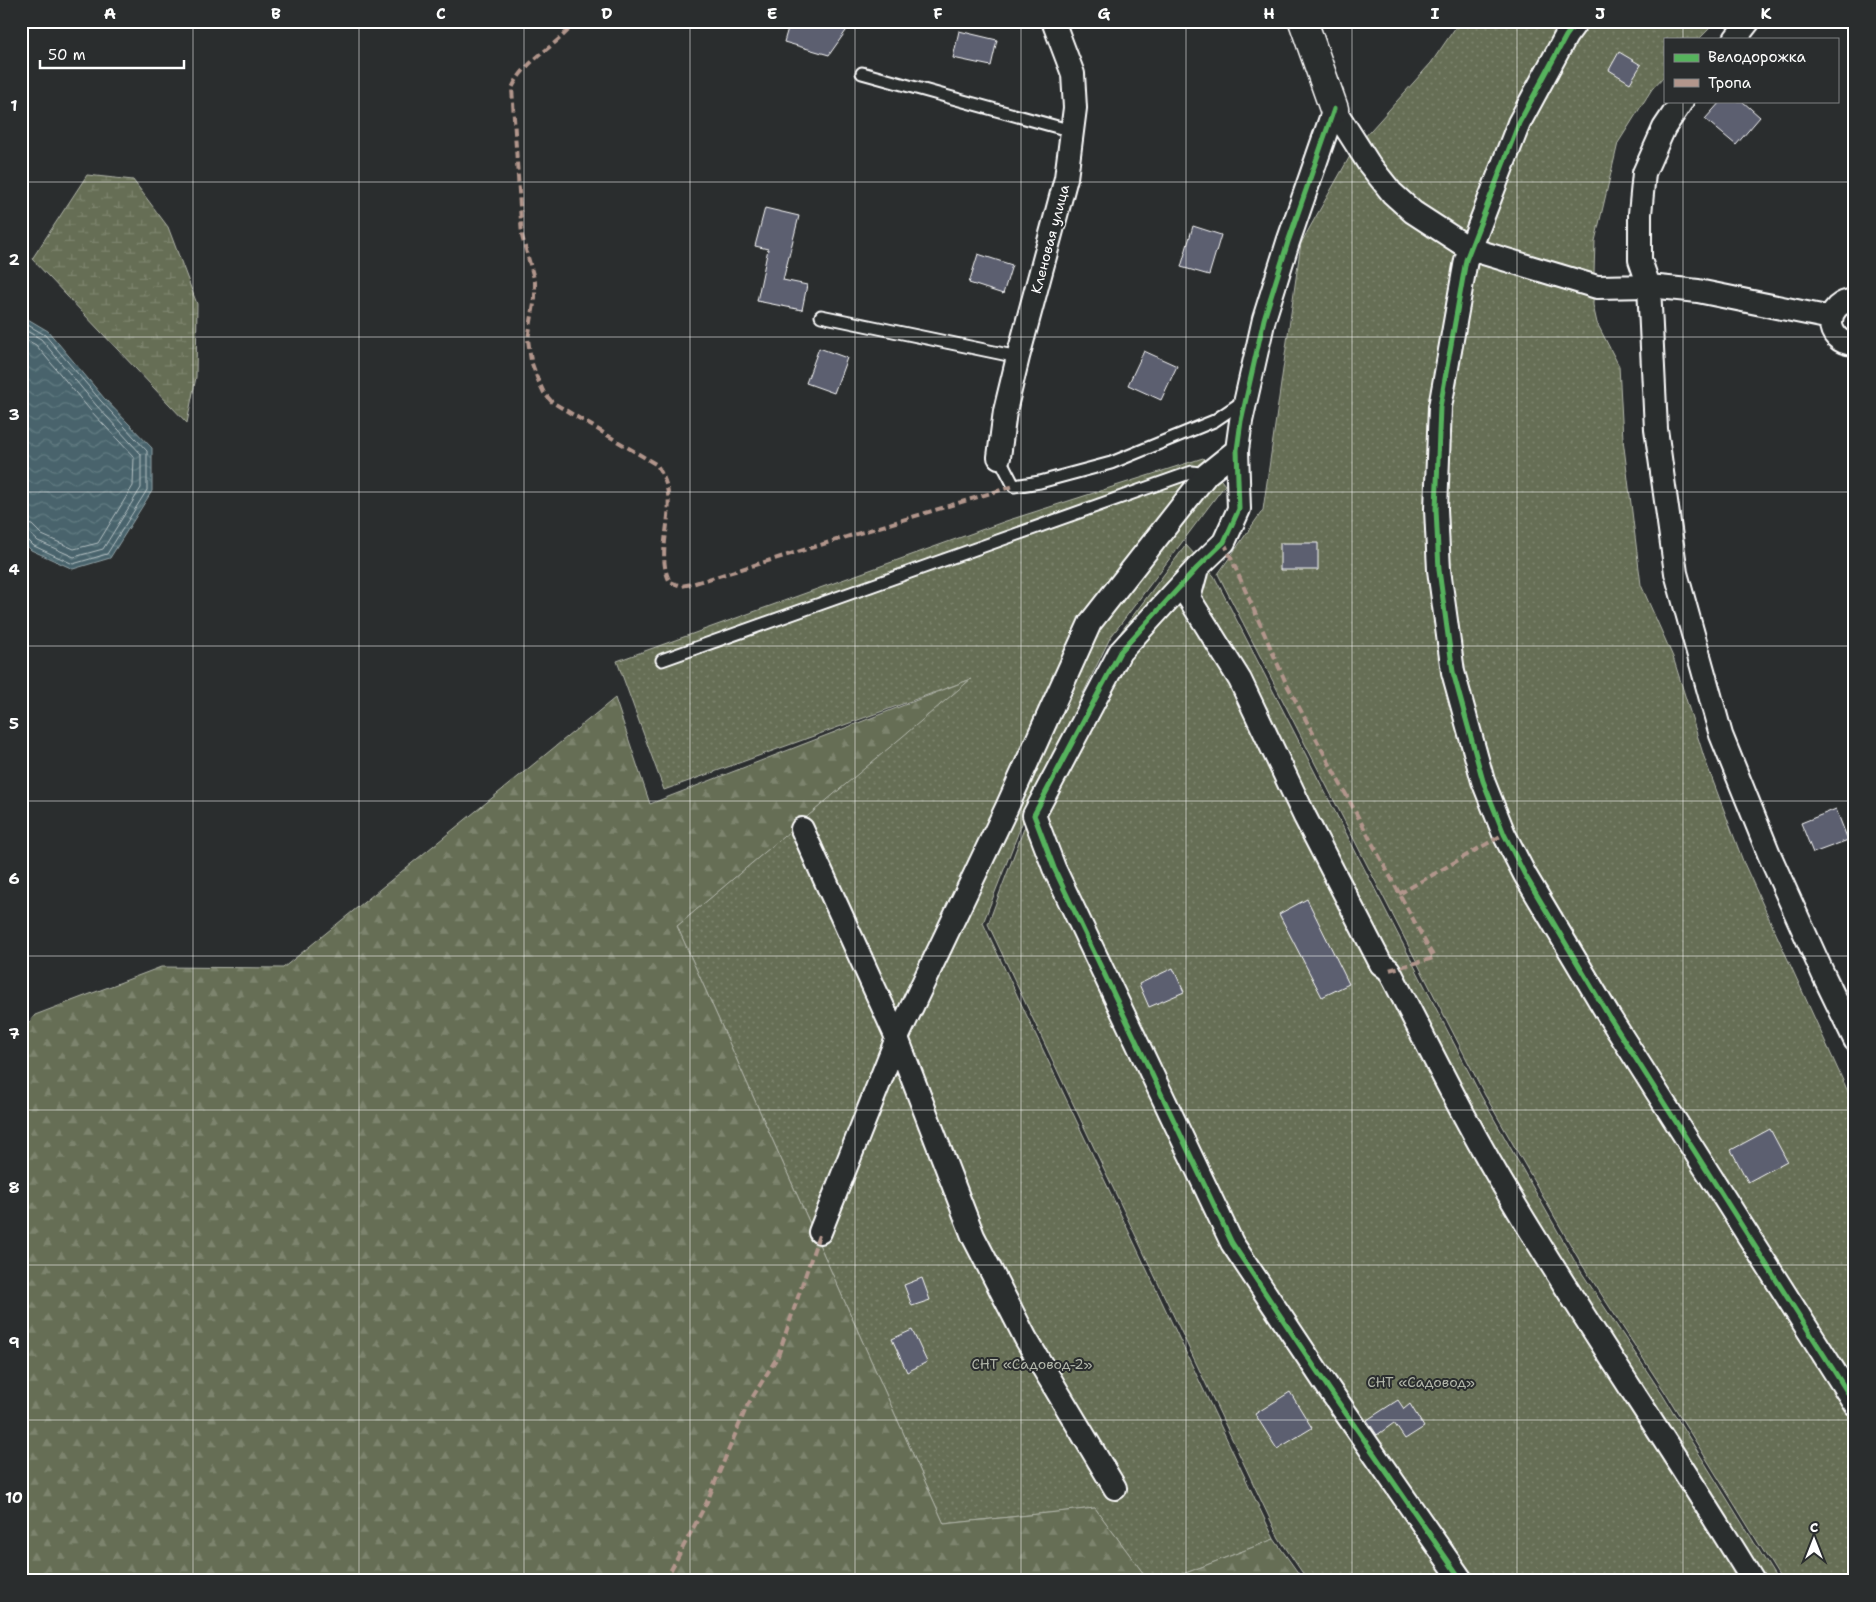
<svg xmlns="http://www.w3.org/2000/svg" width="1876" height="1602" font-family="'Shantell Sans',sans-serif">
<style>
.grass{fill:url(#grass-dots);stroke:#b2b6aa}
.forest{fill:url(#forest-firs);stroke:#b2b6aa}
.wetland{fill:url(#wetland-marsh);stroke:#b2b6aa}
.water{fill:url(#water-waves);stroke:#91a2a7}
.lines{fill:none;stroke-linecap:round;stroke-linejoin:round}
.shore{stroke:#b6c1c4;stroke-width:1}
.building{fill:#5b5e70;stroke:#fff}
.service-casing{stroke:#fff;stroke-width:15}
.minor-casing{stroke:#fff;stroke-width:26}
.tertiary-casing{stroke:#fff;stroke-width:31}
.service{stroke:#2a2d2e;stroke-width:11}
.minor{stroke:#2a2d2e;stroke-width:22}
.tertiary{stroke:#2a2d2e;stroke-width:28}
.quiet{stroke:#b2968c;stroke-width:4;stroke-dasharray:8 4;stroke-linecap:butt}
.cycleway-casing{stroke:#2a2d2e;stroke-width:8}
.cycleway{stroke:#56b35d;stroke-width:5}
.grid{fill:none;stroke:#fff;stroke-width:1;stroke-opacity:0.55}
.labels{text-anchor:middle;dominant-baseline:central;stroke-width:4;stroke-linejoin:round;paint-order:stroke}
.street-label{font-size:14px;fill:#fff;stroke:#2a2d2e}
.park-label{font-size:14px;fill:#b2b6aa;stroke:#2a2d2e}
.neatline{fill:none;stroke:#fff;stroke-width:2}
.grid-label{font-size:16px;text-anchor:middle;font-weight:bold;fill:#fff}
</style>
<defs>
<pattern id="grass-dots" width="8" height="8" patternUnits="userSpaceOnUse" patternTransform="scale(1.25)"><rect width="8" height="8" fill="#666e55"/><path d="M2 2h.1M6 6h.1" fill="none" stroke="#7d846e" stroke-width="1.8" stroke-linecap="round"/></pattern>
<pattern id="forest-firs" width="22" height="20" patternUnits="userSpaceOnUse" patternTransform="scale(1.25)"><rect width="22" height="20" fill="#666e55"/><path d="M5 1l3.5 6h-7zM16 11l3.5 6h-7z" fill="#7d846e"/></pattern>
<pattern id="wetland-marsh" width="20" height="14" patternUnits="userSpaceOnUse" patternTransform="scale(1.25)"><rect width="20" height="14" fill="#666e55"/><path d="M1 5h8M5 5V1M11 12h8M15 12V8" fill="none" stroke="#7d846e"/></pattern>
<pattern id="water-waves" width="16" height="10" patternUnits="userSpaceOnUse" patternTransform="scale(1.25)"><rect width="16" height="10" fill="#48646c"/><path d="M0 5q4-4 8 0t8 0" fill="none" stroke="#637b82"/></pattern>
</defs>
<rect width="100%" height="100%" fill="#2a2d2e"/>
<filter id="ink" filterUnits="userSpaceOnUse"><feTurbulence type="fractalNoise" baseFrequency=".02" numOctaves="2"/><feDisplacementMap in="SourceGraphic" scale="10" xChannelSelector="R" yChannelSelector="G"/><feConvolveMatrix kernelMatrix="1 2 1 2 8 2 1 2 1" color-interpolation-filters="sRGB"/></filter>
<g filter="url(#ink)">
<!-- grass -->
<path class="grass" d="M1460,21h257l-18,18h-34v36l-13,14 -34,54 -23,98 -2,64 4,18 22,43 4,73 18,146 32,72 31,100 39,104 112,246v474h-73l-117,-189 -84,-129 -96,-168 -267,-521 45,-64 38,-267 53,-94 77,-86z
M1203,458l22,27 -115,153 -80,165 -47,120 291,616 -109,42h-16l-54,-73 -151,16 -267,-598 292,-246 -305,110 -47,-129 389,-140z
M1186,545l28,31 267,520 97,171 84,127 116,187h-470l-29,-43 -291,-614 46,-122 80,-161z"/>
<!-- forest -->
<path class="forest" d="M971,679l-294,247 267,598 151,-16 54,73h-1128v-549l14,-17 126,-48 122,1 332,-270 35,106z
M1274,1539l30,42h-139z"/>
<!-- wetland -->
<path class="wetland" d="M87,175l46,5 35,47 29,77 -1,73 -9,46 -155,-164z"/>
<!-- water -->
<path class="water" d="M21,315l27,16 56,67 48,50v43l-42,67 -37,11 -42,-19 -10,-10z"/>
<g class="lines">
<!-- shore -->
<path class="shore" d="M21,321l24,14 56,66 46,50v39l-40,64 -34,10 -39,-18 -8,-8 -5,-1
M21,328l20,11 55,66 45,49v34l-38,61 -29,8 -36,-16 -10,-9 -7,-2
M21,337l15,8 54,65 44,47 -1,29 -35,57 -24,6 -32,-14 -10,-10 -11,-2"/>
</g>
<!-- building -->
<path class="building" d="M790,21h63l-24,34 -45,-13z
M959,31l38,9 -6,26 -38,-8z
M1619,52l22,13 -11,18 -21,-13z
M1721,101h21l18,16 -24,28 -31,-26z
M765,208l34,8 -16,64 24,5 -5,25 -45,-9 11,-52 -13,-3z
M1193,226l28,9 -12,40 -28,-8z
M978,254l34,11 -9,29 -34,-11z
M819,348l28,10 -13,35 -28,-10z
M1144,351l33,15 -16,34 -33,-15z
M1280,543h38v27h-38z
M1836,809l12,31 -35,13 -12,-30z
M1307,899l42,85 -27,13 -43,-83z
M1173,968l11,24 -35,15 -10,-23z
M1770,1129l17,32 -39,21 -17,-32z
M922,1278l8,22 -18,6 -8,-21z
M912,1330l15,32 -20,10 -15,-33z
M1290,1392l22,36 -35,21 -22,-35z
M1398,1400l6,9 6,-5 14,23 -19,12 -11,-16 -17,12 -10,-15z"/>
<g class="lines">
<!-- service casing -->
<g class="service-casing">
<path id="service" d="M862,73l210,58
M821,316l197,41
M999,457l15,29 26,-4 71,-19 103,-42 31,-21
M662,660l530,-188 15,2"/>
</g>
<!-- minor casing -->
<g class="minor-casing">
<path id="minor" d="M1577,21l-11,15 -47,87 -53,137 -26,147 -4,102 3,61 14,102 30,109 21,53 21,41 85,143 245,386
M1735,39l14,-18
M1682,101l-18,27 -20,45 -4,41v46l9,26 7,143 20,144 45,162 48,119 55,122 31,64
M1334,109l-46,133 -24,77 -23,102 -4,29 2,59 -15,33 -27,26 -77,84 -86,163 20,53 178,375 97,146 133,192
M1334,109l35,55 23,29 21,19 57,37 127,38 52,-1 49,5 133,27
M1855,301c-31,-2 -33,43 0,43
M999,457l6,-46 13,-54 48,-179 9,-70 -2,-34 -20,-53
M1196,572l-7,26 51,82 65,137 76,147 8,6c40,77 78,156 123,230 77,129 163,252 241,381
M802,829l95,209 -77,194
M1115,1488l-89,-149 -53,-103 -76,-198 110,-231 83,-184 117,-149 30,-24"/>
</g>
<!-- tertiary casing -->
<g class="tertiary-casing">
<path id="tertiary" d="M1303,21l31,88"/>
</g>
<!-- service -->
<use href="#service" class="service"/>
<!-- minor -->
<use href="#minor" class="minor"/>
<!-- tertiary -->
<use href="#tertiary" class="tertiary"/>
<!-- quiet -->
<path class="quiet" d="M576,21c-20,27 -49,36 -64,67l10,148 13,46v16l-7,41 3,22 7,19 6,13 8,9 105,63c5,9 10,18 11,29 4,28 -12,62 2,88l11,4 11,-2 322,-98
M1224,542l62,141 148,275 -45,12
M1399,894l105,-60
M665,1581l41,-77 41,-98 31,-50 42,-124"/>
<!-- cycleway casing -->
<g class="cycleway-casing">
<path id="cycleway" d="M1577,21l-11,15 -47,87 -53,137 -26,147 -4,102 3,61 14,102 30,109 21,53 21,41 85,143 245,386
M1334,109l-46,133 -24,77 -23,102 -4,29 2,59 -15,33 -27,26 -77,84 -86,163 20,53 178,375 97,146 133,192"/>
</g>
<!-- cycleway -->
<use href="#cycleway" class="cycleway"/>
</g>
</g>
<!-- grid -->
<path class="grid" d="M193,21v1560M359,21v1560M524,21v1560M690,21v1560M855,21v1560M1021,21v1560M1186,21v1560M1352,21v1560M1517,21v1560M1683,21v18M1683,101v1480M21,182h1834M21,337h1834M21,492h1834M21,646h1834M21,801h1834M21,956h1834M21,1110h1834M21,1265h1834M21,1420h1834"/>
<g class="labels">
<!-- street labels -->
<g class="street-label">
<text transform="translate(1050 239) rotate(-75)">Кленовая улица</text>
</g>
<!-- park labels -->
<g class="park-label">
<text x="1032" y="1364">СНТ «Садовод-2»</text>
<text x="1421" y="1382">СНТ «Садовод»</text>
</g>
</g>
<!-- margin -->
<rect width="1876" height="1602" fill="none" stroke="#2a2d2e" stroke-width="55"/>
<!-- legend -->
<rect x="1664" y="38" width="175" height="65" fill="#2a2d2e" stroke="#7f8182"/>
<rect x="1674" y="54" width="25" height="8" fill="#56b35d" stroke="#7f8182"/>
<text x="1708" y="62" font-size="15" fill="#ffffff">Велодорожка</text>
<rect x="1674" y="79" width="25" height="8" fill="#b2968c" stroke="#7f8182"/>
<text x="1708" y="88" font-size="15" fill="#ffffff">Тропа</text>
<!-- north arrow -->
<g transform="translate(1814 1540)" stroke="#2a2d2e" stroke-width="4" paint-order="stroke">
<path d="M0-4L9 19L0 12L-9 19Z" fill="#ffffff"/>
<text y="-8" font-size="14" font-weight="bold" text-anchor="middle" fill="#ffffff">С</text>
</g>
<!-- scale -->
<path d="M40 60v8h144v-8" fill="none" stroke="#ffffff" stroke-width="2.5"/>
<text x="48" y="60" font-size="15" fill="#ffffff" stroke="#2a2d2e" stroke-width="4" paint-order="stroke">50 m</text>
<rect x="28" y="28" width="1820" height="1546" class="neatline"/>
<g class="grid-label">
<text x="110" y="19">A</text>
<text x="276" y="19">B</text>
<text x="441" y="19">C</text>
<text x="607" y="19">D</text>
<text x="772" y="19">E</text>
<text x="938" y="19">F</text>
<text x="1104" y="19">G</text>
<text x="1269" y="19">H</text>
<text x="1435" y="19">I</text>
<text x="1600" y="19">J</text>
<text x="1766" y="19">K</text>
<text x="14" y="111">1</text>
<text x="14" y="265">2</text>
<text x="14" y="420">3</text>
<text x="14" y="575">4</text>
<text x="14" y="729">5</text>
<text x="14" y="884">6</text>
<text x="14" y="1039">7</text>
<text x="14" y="1193">8</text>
<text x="14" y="1348">9</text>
<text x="14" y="1503">10</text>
</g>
</svg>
